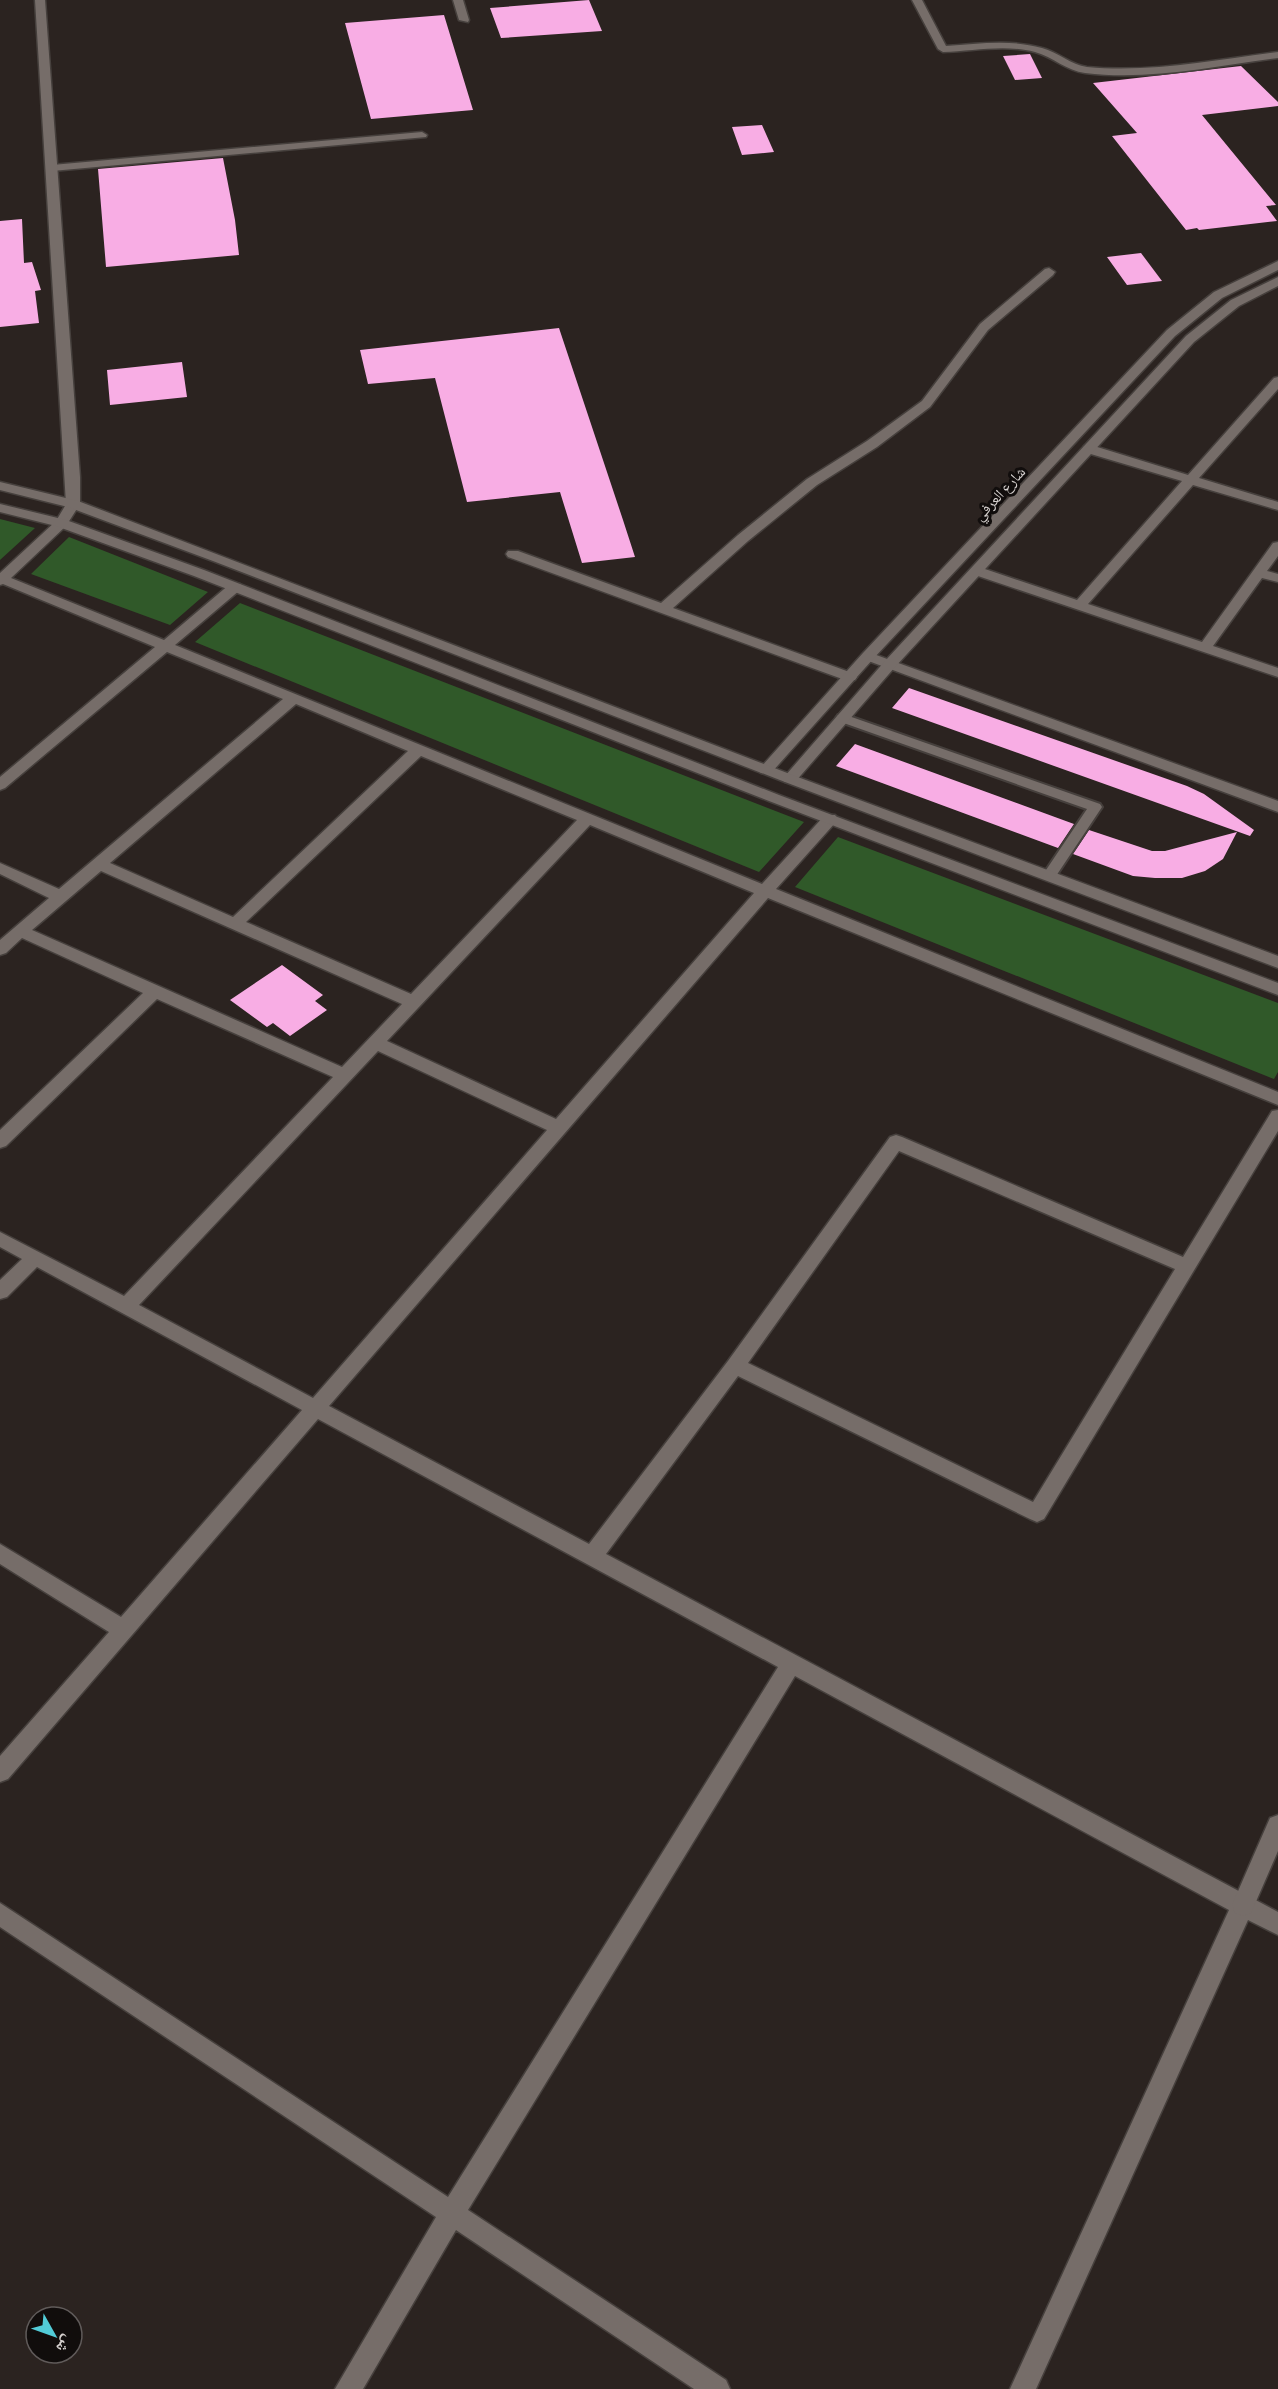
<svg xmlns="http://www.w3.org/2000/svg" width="1278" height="2389" font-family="Barlow,'Noto Naskh Arabic',sans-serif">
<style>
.green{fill:#305929}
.building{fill:#f8ade4}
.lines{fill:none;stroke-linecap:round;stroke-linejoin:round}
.service-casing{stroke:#46403d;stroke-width:4}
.minor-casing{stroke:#46403d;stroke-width:3}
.tertiary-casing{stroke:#46403d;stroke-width:3}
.secondary-casing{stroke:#46403d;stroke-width:3}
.service{fill:#766d69;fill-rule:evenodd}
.minor{fill:#766d69;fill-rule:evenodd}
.tertiary{fill:#766d69;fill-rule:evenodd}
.secondary{fill:#766d69;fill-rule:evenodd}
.labels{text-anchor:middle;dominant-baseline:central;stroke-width:6;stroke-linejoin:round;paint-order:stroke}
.far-street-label{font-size:15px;fill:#d6d1cf;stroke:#110d0c}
</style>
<rect width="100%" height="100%" fill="#2b2320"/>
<!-- green -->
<path class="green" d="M0,519l35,9 -35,32z
M69,537l139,55 -38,33 -139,-51z
M240,603l564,219 -45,50 -564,-230z
M838,837l440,166v69l-4,7 -479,-192z"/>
<!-- building -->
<path class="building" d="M589,0l13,31 -101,7 -11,-30z
M444,15l29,95 -102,9 -26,-96z
M1030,54l12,24 -27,2 -12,-24z
M1241,66l37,36v4l-76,9 74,90 -10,1 11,15 -78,9 -2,-2 -11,2 -74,-94 25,-3 -44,-50z
M762,125l12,27 -32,3 -10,-28z
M223,158l12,62 4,35 -133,12 -8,-98z
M22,219l2,44 8,-1 9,28 -6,1 4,32 -39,4v-106z
M1141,253l21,28 -35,4 -20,-28z
M559,328l64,192 12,37 -53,6 -22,-71 -93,10 -32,-124 -67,6 -8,-34z
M182,362l5,35 -77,8 -3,-35z
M909,688l278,98 17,8 50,36 -4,6 -358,-128z
M855,744l219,80 -16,24 -222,-82z
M1089,830l63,21h13l72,-19 -14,27 -18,12 -23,7h-27l-22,-2 -60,-22z
M282,965l41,30 -8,6 12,9 -37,26 -17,-13 -6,4 -37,-27z"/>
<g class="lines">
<!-- service casing -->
<g class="service-casing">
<path id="service" d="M843,714l257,90 2,3 -48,72h-10l-2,-3 45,-67 -249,-88 -2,-3 2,-3z"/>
</g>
<!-- minor casing -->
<g class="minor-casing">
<path id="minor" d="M453,0h10l6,20 -1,2 -9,-2z
M912,0h10l24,46c32,-2 64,-7 96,2 16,4 29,17 45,19 64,6 128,-7 191,-15v6c-63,8 -129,23 -193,15 -18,-2 -32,-16 -50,-21 -30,-8 -62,-1 -92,0l-5,-3z
M422,132l5,3 -1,2 -374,34 -6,-3 6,-3z
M1049,268l6,4 -2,3 -65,55 -58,77 -53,40 -60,38 -69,56 -75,67 182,66 2,3 -2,3h-10l-337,-123 -2,-3 2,-3h10l143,52 77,-68 69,-56 60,-38 55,-40 58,-77 65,-55z
M1278,377v12l-79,89 79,24v8l-85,-25 -105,119 114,38 71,-99 5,-1v14l-11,15 11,3v8l-16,-4 -49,68 65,22v9l-306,-103 -2,-3 2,-3h10l95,32 105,-119 -98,-29 -1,-3 1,-3h10l94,29 86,-97z
M73,500l7,4 -14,22 -55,52 153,62 66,-56h10l2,3 -2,3 -65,55 587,239 63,-69h10l3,4 -3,4 -59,66 502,203v13l-510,-207 -439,508 260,138 139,-183 162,-224 6,-2 6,2 281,120 89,-146 6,-1v21l-234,388 -7,3 -7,-3 -292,-143 -132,178 672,358v23l-30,-15 -212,469h-26l219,-479 -434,-234 -327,534 258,170 4,9h-36l-238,-159 -93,159h-28l101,-172 -436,-290v-24l448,294 330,-530 -460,-248 -310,360 -8,3v-26l109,-124 -109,-68v-20l121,73 181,-207 -265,-143 -30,30 -7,2v-19l22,-21 -22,-12v-15l124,64 209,-219 -176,-78 -151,147 -6,2v-18l143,-137 -121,-55 -16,15 -6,2v-15l49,-42 -49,-24v-11l59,26 224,-190 -116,-47 -162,136 -5,2v-13l155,-130 -152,-63 -3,1v-12l56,-52 12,-20zM296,704l112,47 -175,166 -123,-54zM421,756l156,64 -166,174 -165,-72zM590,825l164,68 -198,226 -169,-78zM101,871l301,133 -60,63 -310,-137zM378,1051l169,79 -234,268 -174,-93zM899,1151l276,118 -142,233 -285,-139z
M868,652l410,149v11l-415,-153 -2,-3z"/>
</g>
<!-- tertiary casing -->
<g class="tertiary-casing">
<path id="tertiary" d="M35,0h10l35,477v27l-7,4 -7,-4z
M1278,261v9l-56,28 -47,38 -302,323 -102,114h-10l-3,-3 3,-3 102,-114 304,-323 47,-38z
M1278,277v9l-39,20 -45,36 -299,325 -100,115h-10l-3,-3 3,-3 100,-115 301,-325 45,-36z
M1278,1815v36l-27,62 -8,3 -8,-3 -3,-8 38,-87z"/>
</g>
<!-- secondary casing -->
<g class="secondary-casing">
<path id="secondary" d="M0,482l78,19 717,275 483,180v12l-493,-186 -572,-221 -145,-54 -68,-17z
M0,504l66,16 138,50 575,225 499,188v12l-509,-194 -575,-225 -138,-50 -56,-14z"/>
</g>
<!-- service -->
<use href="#service" class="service"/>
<!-- minor -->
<use href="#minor" class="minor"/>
<!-- tertiary -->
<use href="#tertiary" class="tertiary"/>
<!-- secondary -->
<use href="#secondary" class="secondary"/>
</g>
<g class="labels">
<!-- far-street labels -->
<g class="far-street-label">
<text transform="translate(999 493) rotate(-47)">شارع العرفي</text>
</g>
</g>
<!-- north arrow -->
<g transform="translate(54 2335) rotate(130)"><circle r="28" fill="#110d0c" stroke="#605b5a" stroke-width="1.5"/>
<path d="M0-4.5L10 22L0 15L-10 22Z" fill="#52cbd7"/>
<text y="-9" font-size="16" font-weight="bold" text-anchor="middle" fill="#d6d1cf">ش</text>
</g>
</svg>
